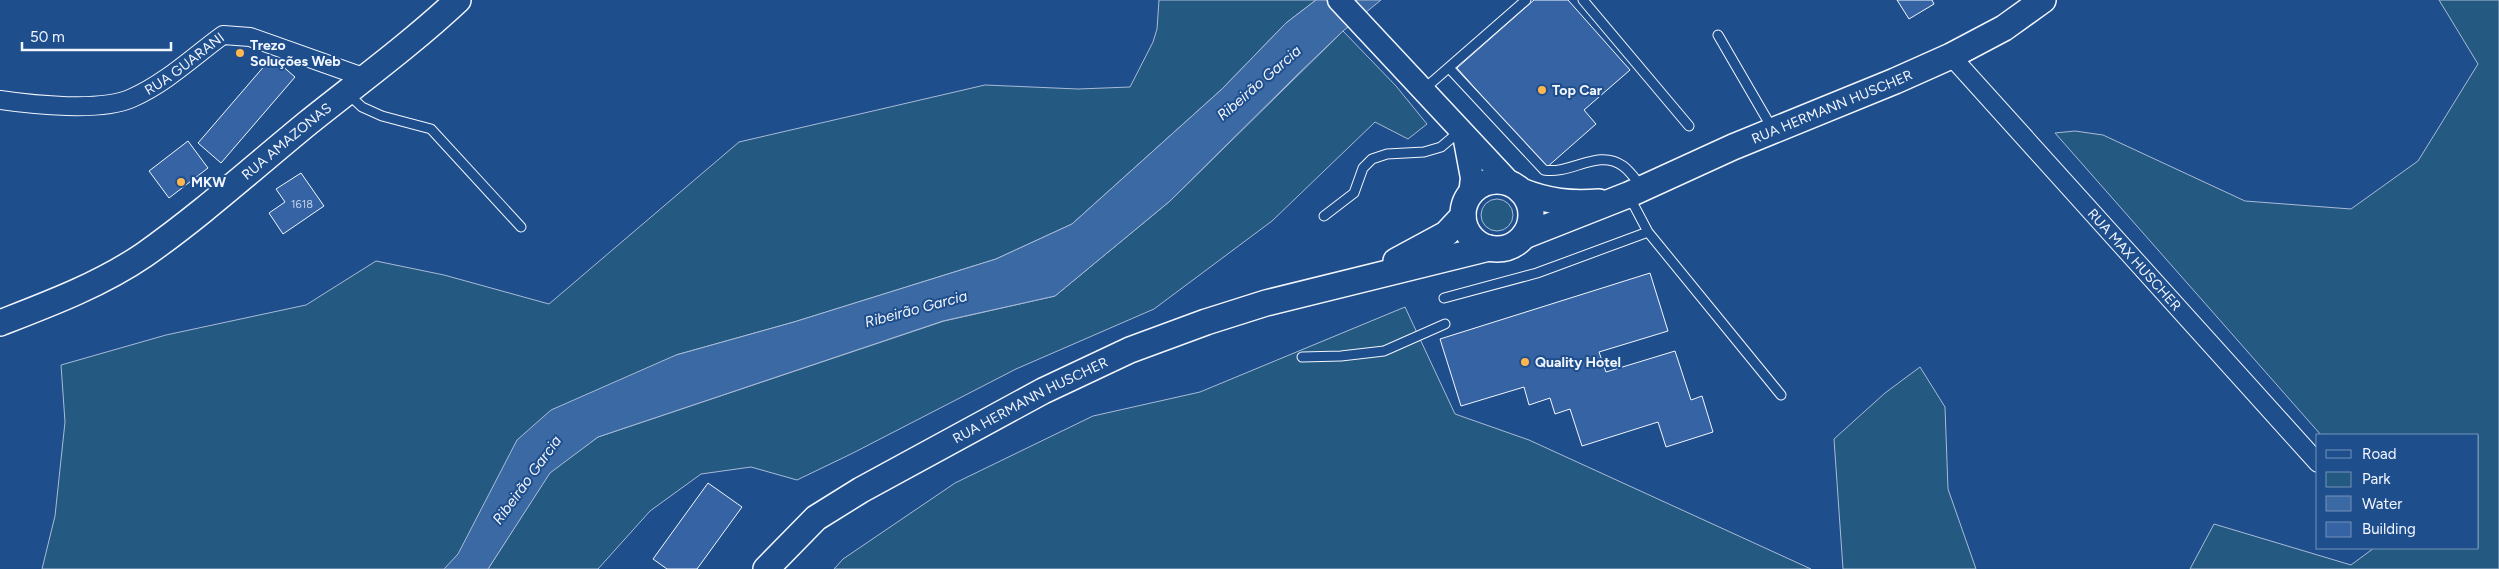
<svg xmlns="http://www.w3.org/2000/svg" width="2499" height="569" font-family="Figtree,sans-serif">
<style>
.green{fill:#245a82;stroke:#a8bbd7}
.water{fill:#3b69a3;stroke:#a8bbd7}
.building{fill:#3563a3;stroke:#f2f6ff}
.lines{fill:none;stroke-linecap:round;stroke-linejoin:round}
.service-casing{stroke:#f2f6ff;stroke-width:11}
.minor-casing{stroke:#f2f6ff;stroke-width:20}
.tertiary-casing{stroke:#f2f6ff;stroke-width:25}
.secondary-casing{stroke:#f2f6ff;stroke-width:28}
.service{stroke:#1f4e8c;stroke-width:9}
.minor{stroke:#1f4e8c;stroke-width:18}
.tertiary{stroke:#1f4e8c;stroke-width:22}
.secondary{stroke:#1f4e8c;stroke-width:25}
.poi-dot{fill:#ffb74d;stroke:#1f4e8c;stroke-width:2}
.labels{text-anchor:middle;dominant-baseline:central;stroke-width:4;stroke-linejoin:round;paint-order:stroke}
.number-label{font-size:11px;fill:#c3d1e8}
.poi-label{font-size:14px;font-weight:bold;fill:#f2f6ff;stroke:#1f4e8c;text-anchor:start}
.street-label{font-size:14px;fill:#f2f6ff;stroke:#1f4e8c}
.water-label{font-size:15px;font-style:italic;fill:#f2f6ff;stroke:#1f4e8c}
</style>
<rect width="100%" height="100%" fill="#1f4e8c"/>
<!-- green -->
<path class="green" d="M1159,0h157l-30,23 -64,66 -150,135 -76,35 -202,63 -118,33 -232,214h-402l13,-53 10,-94 -4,-57 105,-30 140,-30 70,-44 68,14 105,29 190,-162 246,-57 93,4 52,-2 23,-45 4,-13z
M2439,0h60v569h-309l24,-45 137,41 23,-17h104v-113h-157l-266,-302 20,-2 28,4 142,66 106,8 67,-48 60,-97z
M1343,31l53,55 31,38 -19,15 -33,-17 -103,99 -118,88 -138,60 -165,85 -54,26 -46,-13 -50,7 -51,37 -52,58h-110l62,-97 48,-35 346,-116 111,-25 115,-95z
M1481 215a16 16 0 1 1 32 0a16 16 0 1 1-32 0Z
M1405,307l50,107 74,26 282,129h-977l9,-10 112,-76 138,-67 107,-24z
M1920,367l25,40 3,82 28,80h-133l-9,-130 51,-46z"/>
<!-- water -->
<path class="water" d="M1316,0h65l-38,31 -45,43 -128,127 -115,95 -112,25 -345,116 -48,36 -62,96h-44l14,-15 59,-114 34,-30 125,-55 118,-33 202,-63 76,-35 150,-135 64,-66z"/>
<!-- building -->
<path class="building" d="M1534,0h34l62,70 -46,40 12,14 -50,44 -89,-100z
M1897,0h35l2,4 -25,15z
M272,57l23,20 -74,86 -23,-20z
M188,141l20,27 -39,30 -20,-27z
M301,173l23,33 -41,28 -14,-21 16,-11 -9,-13z
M1650,273l18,58 -69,21 7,20 69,-21 16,49 11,-4 11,36 -47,15 -8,-25 -76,24 -12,-37 -15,5 -5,-16 -21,7 -5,-18 -63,19 -21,-67z
M708,483l34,24 -45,62h-30l-14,-10z"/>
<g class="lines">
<!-- service casing -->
<g class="service-casing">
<path id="service" d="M1583,0l106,126
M1718,35l54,93
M1449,68l95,102c27,5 54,-22 79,-4 7,5 13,14 18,20
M1423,90l103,-90
M348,94l14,13 20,9 49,13 90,98
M1629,196l19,36 133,163
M1324,216l30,-23 9,-25 9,-9 15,-5 37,-2 17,-5 19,-16
M1444,298l93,-25 111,-41
M1302,357l39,-1 43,-5 61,-27"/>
</g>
<!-- minor casing -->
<g class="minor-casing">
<g id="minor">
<path id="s1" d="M1951,56l367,407"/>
<path id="s2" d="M0,100c33,5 102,12 132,-2 34,-15 62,-42 91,-63l27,2 113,40"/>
</g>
</g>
<!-- tertiary casing -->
<g class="tertiary-casing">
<path id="tertiary" d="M1339,0l171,183
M1464,135l8,43 -2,17"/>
</g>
<!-- secondary casing -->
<g class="secondary-casing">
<g id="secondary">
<circle cx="1497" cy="215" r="34"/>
<path d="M1521,191c28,11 49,13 78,11"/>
<path id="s3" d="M1524,236l104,-41 105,-48 162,-66 56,-25 53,-28 39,-28"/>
<path d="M1396,261l50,-27 17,-18"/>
<path id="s4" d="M0,323c49,-19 100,-38 144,-68 57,-40 110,-88 165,-133 50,-40 102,-78 149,-122"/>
<path id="s5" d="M766,569l50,-51 45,-28 182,-99 87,-41 76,-28 60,-19 223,-55"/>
</g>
</g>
<!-- service -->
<use href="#service" class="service"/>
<!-- minor -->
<use href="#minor" class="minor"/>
<!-- tertiary -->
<use href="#tertiary" class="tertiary"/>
<!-- secondary -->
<use href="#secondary" class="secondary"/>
</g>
<!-- markers -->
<g class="poi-dot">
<circle cx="240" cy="53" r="5"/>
<circle cx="1542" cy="90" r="5"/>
<circle cx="181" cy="182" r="5"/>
<circle cx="1525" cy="362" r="5"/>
</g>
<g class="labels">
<!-- number labels -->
<g class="number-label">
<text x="302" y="204">1618</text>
</g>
<!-- poi labels -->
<g class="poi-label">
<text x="250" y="45">Trezo<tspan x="250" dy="16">Soluções Web</tspan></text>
<text x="1552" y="90">Top Car</text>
<text x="191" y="182">MKW</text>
<text x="1535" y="362">Quality Hotel</text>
</g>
<!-- street labels -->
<g class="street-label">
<text stroke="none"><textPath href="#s2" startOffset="196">RUA GUARANI</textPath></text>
<text stroke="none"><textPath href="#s3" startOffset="334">RUA HERMANN HUSCHER</textPath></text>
<text stroke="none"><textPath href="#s4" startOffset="342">RUA AMAZONAS</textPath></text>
<text stroke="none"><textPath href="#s1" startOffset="274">RUA MAX HUSCHER</textPath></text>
<text stroke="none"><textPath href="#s5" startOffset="316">RUA HERMANN HUSCHER</textPath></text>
</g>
<!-- water labels -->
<g class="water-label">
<text transform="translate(1259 83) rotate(-41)">Ribeirão Garcia</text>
<text transform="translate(916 309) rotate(-15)">Ribeirão Garcia</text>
<text transform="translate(527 480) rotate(-54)">Ribeirão Garcia</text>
</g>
</g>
<!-- legend -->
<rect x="2316" y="434" width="162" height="115" fill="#1f4e8c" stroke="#7391ba"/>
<rect x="2326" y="450" width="25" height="8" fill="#1f4e8c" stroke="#7391ba"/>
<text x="2362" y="459" font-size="15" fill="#f2f6ff">Road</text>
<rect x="2326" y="472" width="25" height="15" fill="#245a82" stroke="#7391ba"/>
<text x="2362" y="484" font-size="15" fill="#f2f6ff">Park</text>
<rect x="2326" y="496" width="25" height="15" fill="#3b69a3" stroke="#7391ba"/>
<text x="2362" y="509" font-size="15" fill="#f2f6ff">Water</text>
<rect x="2326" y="522" width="25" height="15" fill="#3563a3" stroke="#7391ba"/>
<text x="2362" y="534" font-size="15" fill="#f2f6ff">Building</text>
<!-- scale -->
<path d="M22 42v8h149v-8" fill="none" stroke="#f2f6ff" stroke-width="2.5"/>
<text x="30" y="42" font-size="15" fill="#f2f6ff" stroke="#1f4e8c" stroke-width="4" paint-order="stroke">50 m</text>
</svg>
